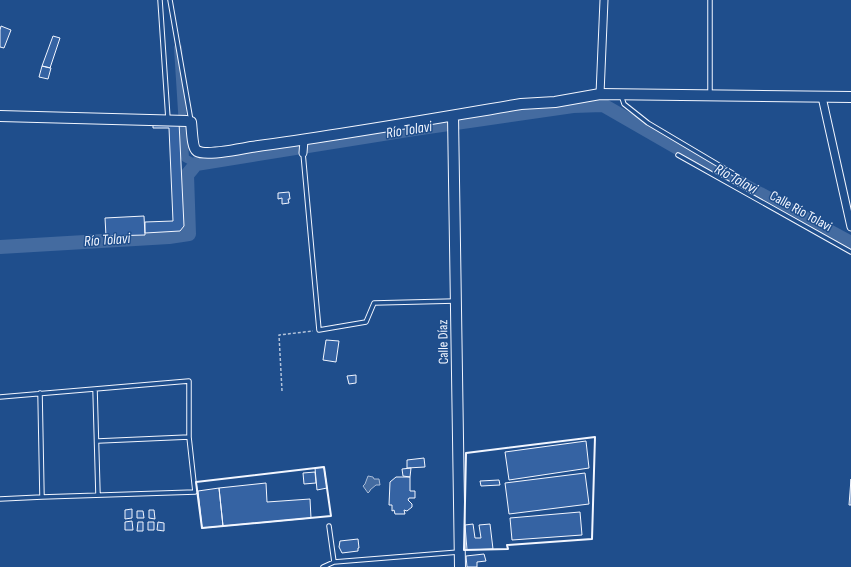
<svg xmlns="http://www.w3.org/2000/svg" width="851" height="567" font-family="'Sofia Sans Condensed',sans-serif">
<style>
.water{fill:#446ba0;stroke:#a8bbd7}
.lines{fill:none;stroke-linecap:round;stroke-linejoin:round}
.canal{stroke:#446ba0;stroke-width:8}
.river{stroke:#446ba0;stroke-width:14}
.building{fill:#3563a3;stroke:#f2f6ff}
.lane-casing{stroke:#f2f6ff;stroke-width:5.5}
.street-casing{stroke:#f2f6ff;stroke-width:9}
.secondary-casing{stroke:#f2f6ff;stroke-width:12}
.path{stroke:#b3c4dc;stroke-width:1.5;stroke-dasharray:3 2;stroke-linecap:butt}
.lane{stroke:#1f4e8c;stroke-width:3.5}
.street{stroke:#1f4e8c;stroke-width:7}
.secondary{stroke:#1f4e8c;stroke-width:10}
.wall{stroke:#f2f6ff;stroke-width:2}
.labels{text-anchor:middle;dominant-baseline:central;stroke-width:3;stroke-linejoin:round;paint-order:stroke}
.street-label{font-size:14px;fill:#f2f6ff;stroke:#1f4e8c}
.water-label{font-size:15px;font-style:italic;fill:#f2f6ff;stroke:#1f4e8c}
</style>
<rect width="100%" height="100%" fill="#1f4e8c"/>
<!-- water -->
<path class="water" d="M368,476l5,1 1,2h5l1,6h-4l-6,5v1l-2,2 -5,-7 2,-2z"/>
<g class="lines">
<!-- canal -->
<path class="canal" d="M178,48l7,110 11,6"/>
<!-- river -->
<path class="river" d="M0,247l169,-10 20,-3 -2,-59 9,-11 218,-35 159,-23 30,-1 120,69 128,69"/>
</g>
<!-- building -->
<path class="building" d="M1,26l10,4 -7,18 -4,-1v-17z
M53,36l7,2 -10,30 -8,-2z
M42,66l9,2 -3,11 -9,-2z
M153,121l26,1 5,104 -4,5 -35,2v-11l28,-1 -4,-93h-16z
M289,192l1,7h-2l1,4 -7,1v-6l-4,1v-6z
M144,216l1,19 -39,1 -1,-18z
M326,340l13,1 -3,21 -13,-2z
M356,375v8l-7,1 -2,-8z
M586,441l3,27 -80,12 -4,-28z
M424,458l1,9 -18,1v-8z
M324,467l3,21 -10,2 -2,-22z
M411,468l-1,9 -7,-1 -1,-7z
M315,472l1,11 -12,1 -1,-11z
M585,473l4,31 -80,10 -4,-31z
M396,477h14v14h5v7h-6l-1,2 4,4v3l-5,4 -3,-1 1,4h-10l-1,-4 -2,1v-6h-3l1,-23z
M851,479v26h-2z
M499,480l1,5 -19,1 -1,-5z
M266,483l1,19 43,-3 1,19 -88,8 -4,-38z
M219,488l4,38 -21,2 -4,-37z
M132,509v9l-7,1v-9z
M149,510h5l1,9 -6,-1z
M137,511h6l1,7h-7z
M580,512l2,23 -70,5 -2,-22z
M132,521l1,9h-8v-8z
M138,522h5v9h-6z
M148,522h6v8h-6z
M158,522l6,1v8l-7,-1z
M473,524l2,14h6l-2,-13 11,-1 3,25 -26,1 -2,-25z
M358,539l1,9h-1v3l-16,2 -3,-6 1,-6z
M484,554l2,7 -9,1v5h-10l-1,-11z"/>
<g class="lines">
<!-- lane casing -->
<g class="lane-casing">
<path id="lane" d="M160,0l8,119
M170,0l21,121
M710,0v94
M621,95l3,9 24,19 86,51
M303,153l16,177 47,-8 8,-19 81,-2
M678,155l173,97
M95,389l3,106
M40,393l2,104
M0,397l189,-16v56l6,55 -153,5 -42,2
M98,441l91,-4
M329,526l5,36
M323,567l11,-5 125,-10"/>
</g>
<!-- street casing -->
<g class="street-casing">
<path id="street" d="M600,94l4,-94
M822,97l29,130
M303,153l1,-13"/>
</g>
<!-- secondary casing -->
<g class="secondary-casing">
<path id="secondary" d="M0,116l187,5 4,1c1,7 1,26 6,29 8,5 44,-2 54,-4 91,-12 180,-28 270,-43l34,-2 45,-8 251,3
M453,116l7,451"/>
</g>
<!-- path -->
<path class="path" d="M282,391l-3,-56 34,-4"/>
<!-- lane -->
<use href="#lane" class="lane"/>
<!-- street -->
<use href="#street" class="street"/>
<!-- secondary -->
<use href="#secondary" class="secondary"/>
<!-- wall -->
<path class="wall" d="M595,437l-3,102 -85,6 1,4 -44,1 2,-97z
M324,467l7,49 -129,12 -6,-46z"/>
</g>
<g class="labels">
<!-- street labels -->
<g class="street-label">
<text transform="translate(801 211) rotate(29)">Calle Río Tolavi</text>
<text transform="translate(443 342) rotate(-91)">Calle Díaz</text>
</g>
<!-- water labels -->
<g class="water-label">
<text transform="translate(409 130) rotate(-9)">Río Tolavi</text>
<text transform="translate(736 179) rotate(29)">Río Tolavi</text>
<text transform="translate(107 240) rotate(-4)">Río Tolavi</text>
</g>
</g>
</svg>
